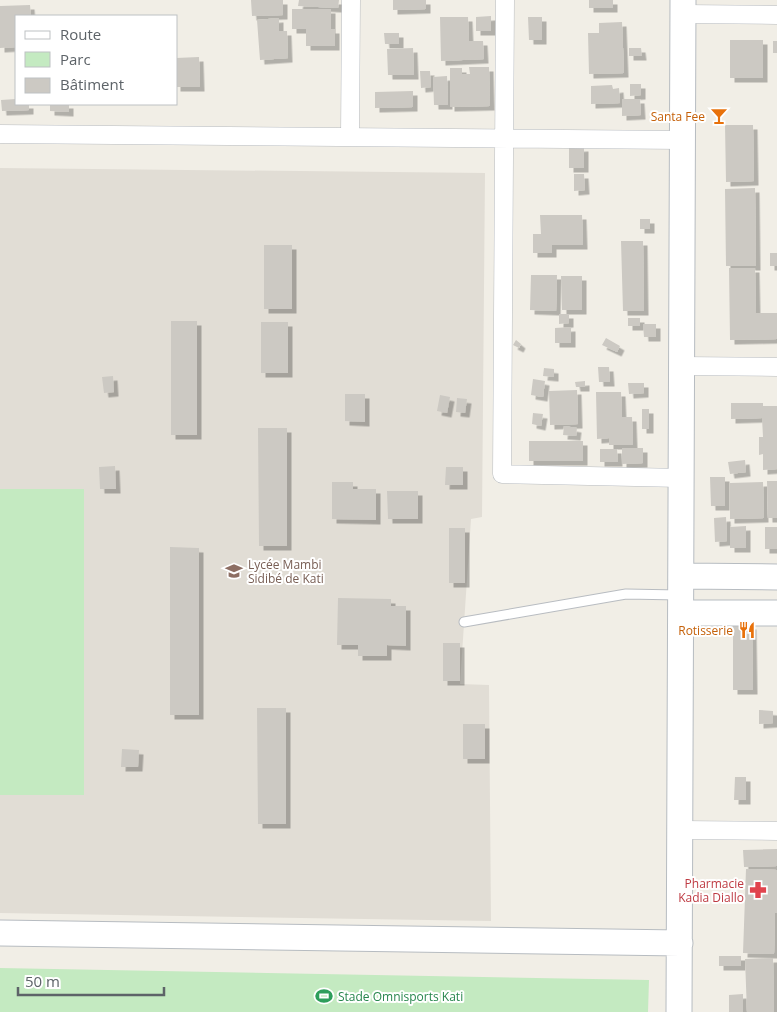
<svg xmlns="http://www.w3.org/2000/svg" width="777" height="1012" font-family="'Open Sans',sans-serif">
<style>
.education{fill:#e1ddd5}
.green{fill:#c4eac1}
.building{fill:#ccc9c3;filter:url(#shadow)}
.lines{fill:none;stroke-linecap:round;stroke-linejoin:round}
.lane-casing{stroke:#b8bcc1;stroke-width:11}
.street-casing{stroke:#b8bcc1;stroke-width:19}
.secondary-casing{stroke:#b7bcc1;stroke-width:27}
.lane{stroke:#fff;stroke-width:9}
.street{stroke:#fff;stroke-width:18}
.secondary{stroke:#fff;stroke-width:25}
.labels{text-anchor:middle;dominant-baseline:central;stroke-width:4;stroke-linejoin:round;paint-order:stroke}
.food-label{font-size:12px;fill:#c56008;stroke:#fff;text-anchor:end}
.education-label{font-size:12px;fill:#785e54;stroke:#fff;text-anchor:start}
.health-label{font-size:12px;fill:#be3a42;stroke:#fff;text-anchor:end}
.leisure-label{font-size:12px;fill:#27864d;stroke:#fff;text-anchor:start}
</style>
<defs>
<filter id="shadow"><feDropShadow dx="4.5" dy="4.5" stdDeviation="0" flood-color="#0004"/></filter>
</defs>
<rect width="100%" height="100%" fill="#f1eee6"/>
<!-- education -->
<path class="education" d="M0,168l485,5 -3,344 -11,2 -11,165 29,1 2,236 -491,-8z"/>
<!-- green -->
<path class="green" d="M0,489h84v306h-84z
M0,968l649,12 -1,32h-648z"/>
<!-- building -->
<path class="building" d="M251,0h32v15l-31,1z
M299,0h40l-1,8 -40,-2z
M393,0h33v9l-33,1z
M589,0h24v8h-24z
M30,5l1,11h-15v31l-16,1v-42z
M292,9h39v20h4v17h-29v-17h-14z
M491,16v15h-15v-14z
M440,17h28l1,24h14l1,18 -43,2z
M528,17h14v23h-13z
M279,18v13h8l1,27 -28,2 -3,-40z
M622,22l2,51 -35,1 -1,-41h11v-10z
M384,33h15v11h-14z
M730,40h33v38h-33z
M773,41h4v12h-4z
M413,48l1,27h-26l-1,-26z
M629,48h12l1,8h-13z
M199,57l1,30h-24v-29z
M469,67h20l1,39 -40,1v-39h12v6h8z
M420,71h10l1,16 -10,1z
M447,76l1,29h-14l-1,-28z
M630,84h11v11l-11,1z
M612,85l1,4 6,-1 1,15 -29,1v-18z
M413,91v16l-38,1v-16z
M16,99v5h13v6l-27,1 -1,-11z
M622,99h18l1,16 -19,1z
M50,104h19v8l-19,-1z
M725,125h28l1,56 -28,1z
M584,147v21h-15v-20z
M574,174h10l1,16 -11,1z
M755,188l1,78h-30l-1,-77z
M540,215h42l1,30h-31v8h-19v-19h8z
M640,219h10v10h-10z
M621,241h22l1,70h-21z
M264,245h28v64h-28z
M770,253h7v13h-7z
M729,268h26l1,45h21v26l-47,1z
M531,275h26l-1,36 -26,-1z
M561,276h21v34h-20z
M559,314h10v9l-10,1z
M628,318h12v8h-12z
M171,321h26v114h-26z
M261,322h27v51h-27z
M643,324h13v13h-12z
M571,327v16h-16v-15z
M606,338l14,8 -3,6 -15,-7z
M516,340l5,4 -2,4 -6,-3z
M598,367h11l1,15h-11z
M544,368l10,1v8l-11,-1z
M113,376l1,16 -10,1 -2,-16z
M533,379l12,2 -2,16 -12,-2z
M585,381v6h-9l-1,-5z
M628,383h16v10l-15,1z
M577,390l1,34 -28,1 -1,-34z
M596,392h25l1,25h10l1,28h-24v-7l-12,1z
M345,394h20v28l-20,-1z
M440,395l10,2 -3,16 -10,-2z
M457,398l10,1 -2,14 -9,-1z
M731,403h32v3h14v63l-14,1v-16l-4,1v-18h4l-1,-19 -31,1z
M642,409h7v20h-7z
M533,413l10,1 -2,12 -9,-2z
M564,426l13,2 -1,8 -13,-1z
M258,428h29v118h-28z
M529,441h54v20h-54z
M622,448h21v15l-21,1z
M600,449h17l1,13h-18z
M745,460l1,12 -16,2 -2,-12z
M115,466l1,23h-16l-1,-22z
M446,467h17v18h-18z
M710,477h15v29h-14z
M767,481h10v37h-9z
M332,482h21v7h23v31l-44,-1z
M763,482l1,36 -34,1v-36z
M387,491h31v28h-30z
M726,517l1,24 -12,1 -1,-24z
M746,526v22h-16v-21z
M765,527h12v22h-12z
M449,528h16v55h-16z
M170,547l29,1v167h-29z
M338,598l53,1v7h15v40l-19,-1v11h-29v-11h-21z
M733,625h19l1,65h-20z
M443,643h17v38h-17z
M257,708h29v116h-28z
M759,710l14,1v12l-14,1z
M463,724h22v35h-22z
M122,749l17,1 -1,17h-17z
M735,777h11v23h-12z
M777,849v17l-33,1 -1,-17z
M746,869l31,1v43h-2l-1,41 -31,-1z
M719,956h22v10h-22z
M773,958l1,54h-27l-2,-53z
M743,994v18h-14v-17z"/>
<g class="lines">
<!-- lane casing -->
<g class="lane-casing">
<path id="lane" d="M464,622l162,-28 53,1"/>
</g>
<!-- street casing -->
<g class="street-casing">
<path id="street" d="M505,0l-3,474 179,4
M683,14l94,1
M0,134l683,6
M350,137l1,-137
M682,366l95,1
M681,830l96,1"/>
</g>
<!-- secondary casing -->
<g class="secondary-casing">
<path id="secondary" d="M681,576l96,1
M681,613h96
M0,933l680,10
M679,1012l4,-1012"/>
</g>
<!-- lane -->
<use href="#lane" class="lane"/>
<!-- street -->
<use href="#street" class="street"/>
<!-- secondary -->
<use href="#secondary" class="secondary"/>
</g>
<!-- icons -->
<defs>
<g id="bar-bare" transform="scale(1.35)"><path d="M-6-5H6L.8 .8V4.5H3.5V6h-7V4.5H-.8V.8Z" fill="#e8710a" stroke="#fff" stroke-width="2.5" paint-order="stroke"/></g>
<g id="school-bare" transform="scale(1.35)"><path d="M0-5L7-2L0 1L-7-2ZM-4 1L0 2.5L4 1V4Q0 6-4 4Z" fill="#8d6e63" stroke="#fff" stroke-width="2.5" paint-order="stroke"/></g>
<g id="restaurant-bare" transform="scale(1.35)"><path d="M-5-6h1v4h1v-4h1v4h1v-4h1v5L-1.5 .5V6h-2V.5L-5-1ZM5-6V6H3V1.5H1.5Q1.5-4 5-6Z" fill="#e8710a" stroke="#fff" stroke-width="2.5" paint-order="stroke"/></g>
<g id="pharmacy-bare" transform="scale(1.35)"><path d="M-2-6h4v4h4v4h-4v4h-4v-4h-4v-4h4Z" fill="#e0444e" stroke="#fff" stroke-width="2.5" paint-order="stroke"/></g>
<g id="stadium-bare" transform="scale(1.35)"><path d="M0-5a6.5 5 0 1 0 0 10a6.5 5 0 1 0 0-10ZM-3.5-1.8h7v3.6h-7Z" fill="#2e9e5b" stroke="#fff" stroke-width="2.5" paint-order="stroke"/></g>
</defs>
<g fill-rule="evenodd">
<use href="#bar-bare" x="719" y="116"/>
<use href="#school-bare" x="234" y="571"/>
<use href="#restaurant-bare" x="747" y="630"/>
<use href="#pharmacy-bare" x="758" y="890"/>
<use href="#stadium-bare" x="324" y="996"/>
</g>
<g class="labels">
<!-- food labels -->
<g class="food-label">
<text x="705" y="116">Santa Fee</text>
<text x="733" y="630">Rotisserie</text>
</g>
<!-- education labels -->
<g class="education-label">
<text x="248" y="564">Lycée Mambi<tspan x="248" dy="14">Sidibé de Kati</tspan></text>
</g>
<!-- health labels -->
<g class="health-label">
<text x="744" y="883">Pharmacie<tspan x="744" dy="14">Kadia Diallo</tspan></text>
</g>
<!-- leisure labels -->
<g class="leisure-label">
<text x="338" y="996">Stade Omnisports Kati</text>
</g>
</g>
<!-- legend -->
<rect x="15" y="15" width="162" height="90" fill="#ffffff" stroke="#bec1c3"/>
<rect x="25" y="31" width="25" height="8" fill="#ffffff" stroke="#bec1c3"/>
<text x="60" y="40" font-size="15" fill="#5d6368">Route</text>
<rect x="25" y="52" width="25" height="15" fill="#c4eac1" stroke="#bec1c3"/>
<text x="60" y="65" font-size="15" fill="#5d6368">Parc</text>
<rect x="25" y="78" width="25" height="15" fill="#ccc9c3" stroke="#bec1c3"/>
<text x="60" y="90" font-size="15" fill="#5d6368">Bâtiment</text>
<!-- scale -->
<path d="M18 987v8h146v-8" fill="none" stroke="#5d6368" stroke-width="2.5"/>
<text x="25" y="987" font-size="15" fill="#5d6368" stroke="#ffffff" stroke-width="4" paint-order="stroke">50 m</text>
</svg>
